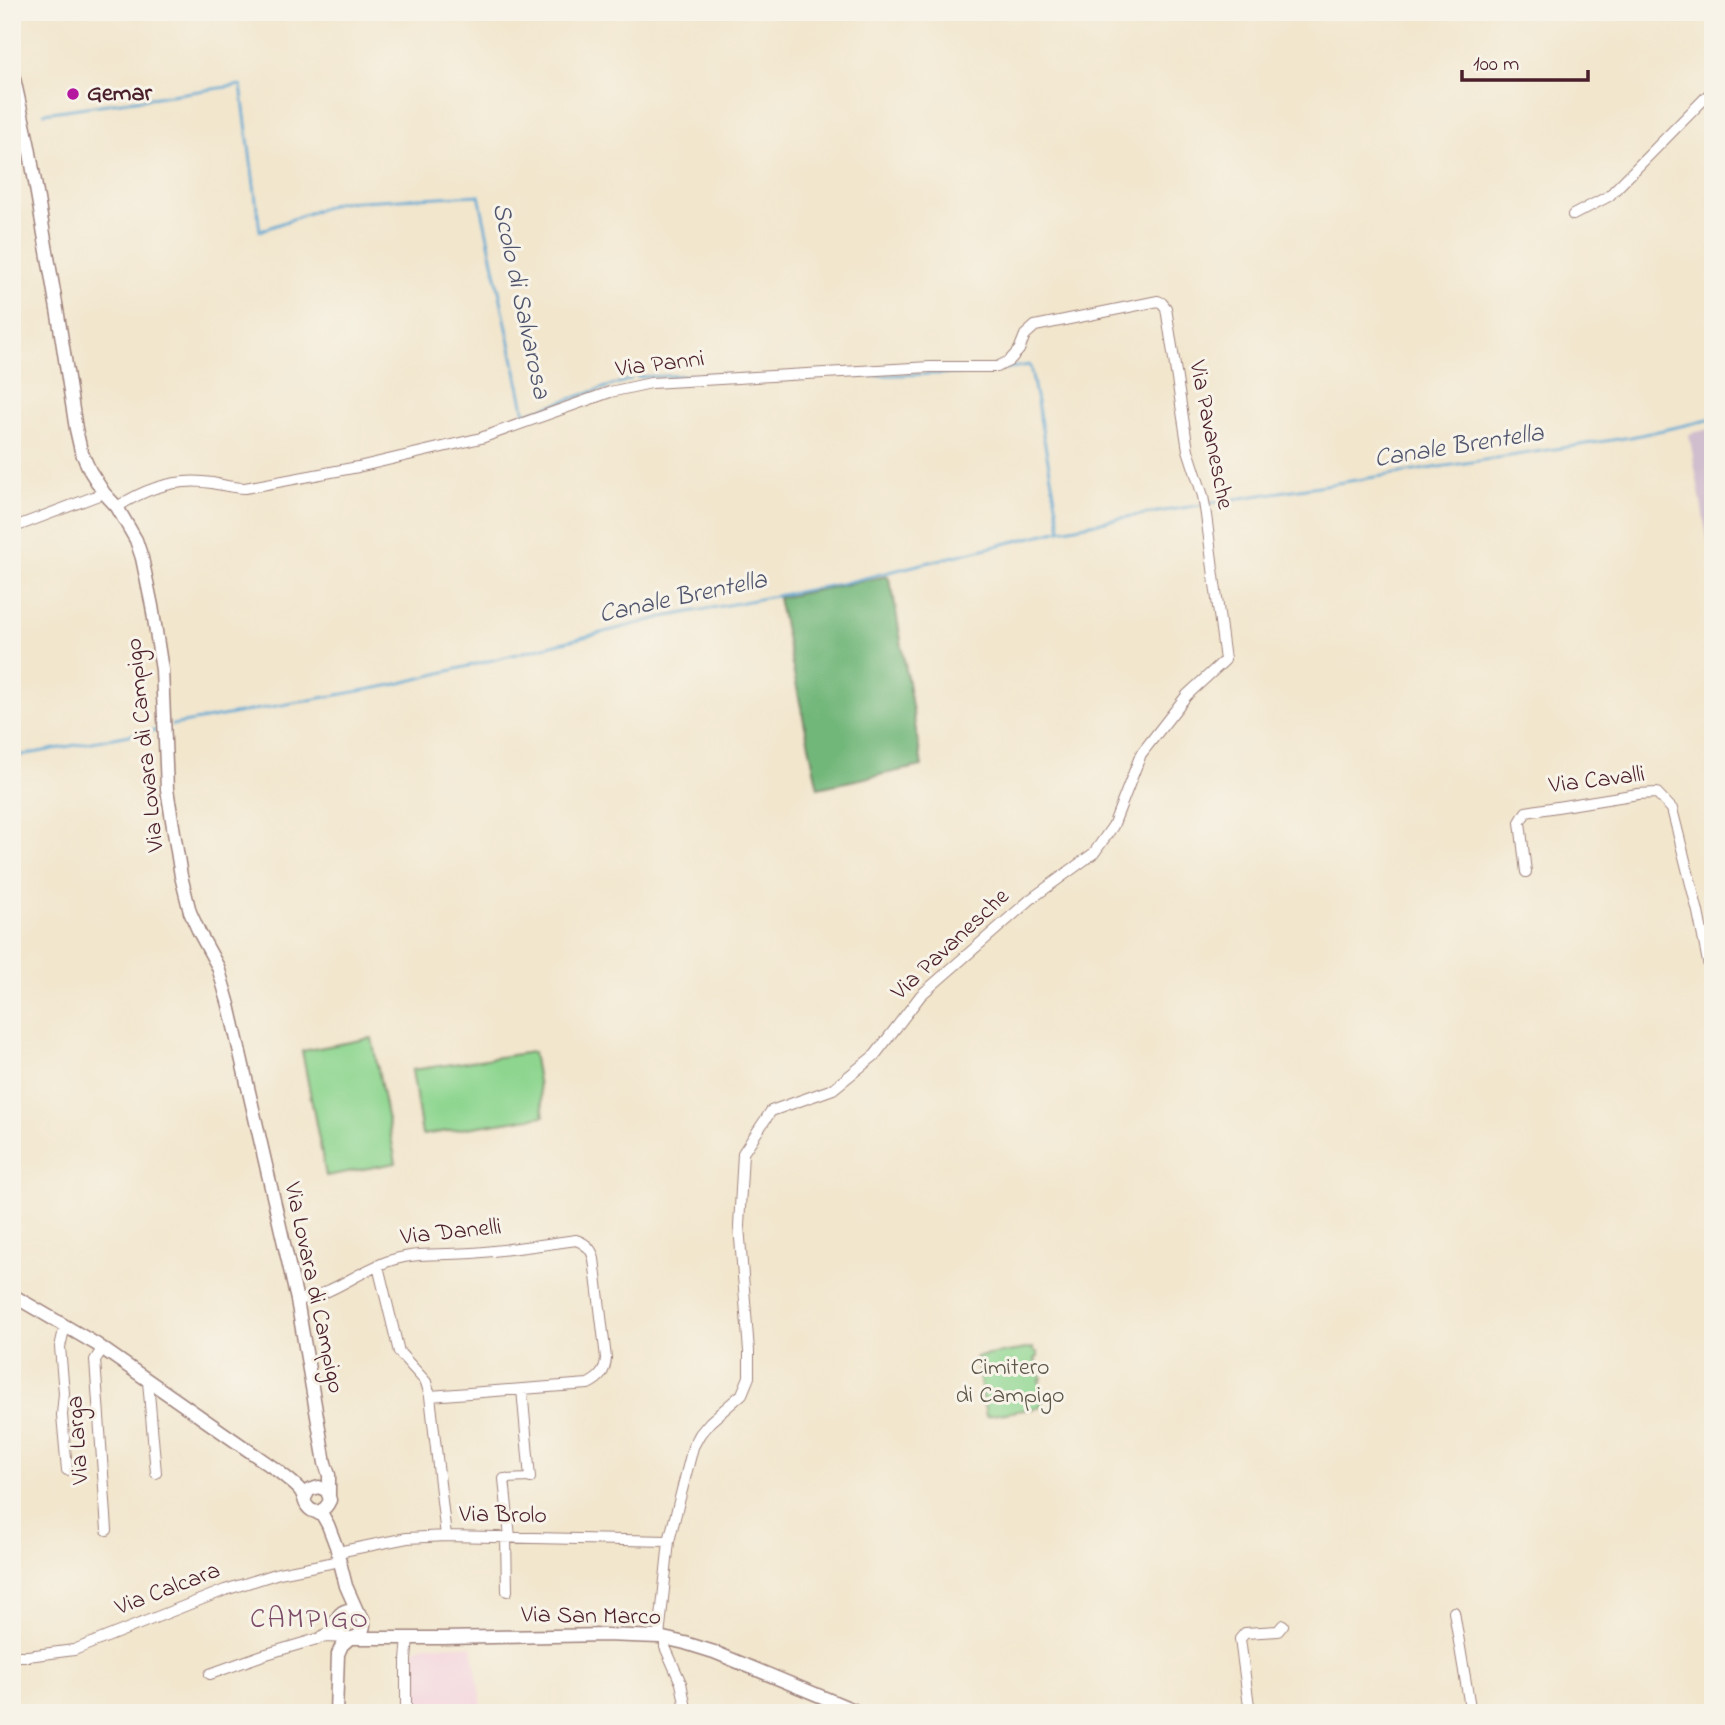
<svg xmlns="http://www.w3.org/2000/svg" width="1725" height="1725" font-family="'Indie Flower',sans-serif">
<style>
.built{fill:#f4cfdd}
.industrial{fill:#d0bdcd}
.green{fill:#8ed690;stroke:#6c7a5e;stroke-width:2}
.forest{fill:#72b77a;stroke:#5e6b52;stroke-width:2}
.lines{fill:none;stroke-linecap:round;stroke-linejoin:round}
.stream{stroke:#5aa6d3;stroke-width:2.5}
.pedestrian-casing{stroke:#9e827c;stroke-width:10}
.minor-casing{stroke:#9e827c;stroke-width:12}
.tertiary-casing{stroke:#9e827c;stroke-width:15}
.pedestrian{stroke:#fff;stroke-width:8}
.minor{stroke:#fff;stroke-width:10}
.tertiary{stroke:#fff;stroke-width:12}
.poi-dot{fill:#b5179e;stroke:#f7f3e8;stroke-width:2.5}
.labels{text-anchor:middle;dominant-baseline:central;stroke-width:6;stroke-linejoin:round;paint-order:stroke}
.poi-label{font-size:24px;font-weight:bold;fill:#4a1f2b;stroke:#f7f3e8;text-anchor:start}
.street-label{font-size:24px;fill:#4a1f2b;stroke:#f7f3e8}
.park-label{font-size:24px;fill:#5e5649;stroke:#f7f3e8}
.water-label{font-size:26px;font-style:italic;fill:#50556e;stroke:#f7f3e8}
.quarter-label{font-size:28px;letter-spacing:2px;fill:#7c4c68;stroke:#f7f3e8}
</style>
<rect width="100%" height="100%" fill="#f7f3e8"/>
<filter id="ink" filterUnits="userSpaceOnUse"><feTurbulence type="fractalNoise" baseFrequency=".0143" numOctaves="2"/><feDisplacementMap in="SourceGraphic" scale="14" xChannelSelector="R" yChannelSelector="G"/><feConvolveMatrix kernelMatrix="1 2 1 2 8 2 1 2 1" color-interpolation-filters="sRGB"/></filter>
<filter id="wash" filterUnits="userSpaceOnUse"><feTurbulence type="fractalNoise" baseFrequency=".00686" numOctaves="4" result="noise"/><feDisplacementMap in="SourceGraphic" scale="28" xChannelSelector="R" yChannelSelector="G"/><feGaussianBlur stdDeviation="1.57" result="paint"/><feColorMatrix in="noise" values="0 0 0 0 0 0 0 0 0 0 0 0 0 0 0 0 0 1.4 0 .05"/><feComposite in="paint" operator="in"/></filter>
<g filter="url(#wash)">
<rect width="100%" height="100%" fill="#f2e6cd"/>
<!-- built -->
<path class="built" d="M425,1645l47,1 11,67h-73l1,-56 3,-6 5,-4z"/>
<!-- industrial -->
<path class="industrial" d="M1713,428v143l-24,-137z"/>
<!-- green -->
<path class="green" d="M372,1038l24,125 -70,13 -24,-125z
M533,1052l11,64 -122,19 -10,-65z
M1033,1348l1,4h3l1,5 -3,1 3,16h3l1,5 -3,1 4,27 -57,9 -10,-59z"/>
<!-- forest -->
<path class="forest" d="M888,576l5,17 29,173 -104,22 -40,-190z"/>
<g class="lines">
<!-- stream -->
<path class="stream" d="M44,113l197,-28 19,146 79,-29 140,-7 46,219 106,-35
M1003,369l27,-4 31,165
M858,376l116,-3
M637,377l88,-3
M1210,503l421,-66 82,-18
M172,725l221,-40 271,-68 180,-34 217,-53 60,-12 80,-13
M12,757l144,-27"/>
</g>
</g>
<g filter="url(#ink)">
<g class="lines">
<!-- pedestrian casing -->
<g class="pedestrian-casing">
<path id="pedestrian" d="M504,1479l26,-1"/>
</g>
<!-- minor casing -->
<g class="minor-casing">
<path id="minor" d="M1573,215l36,-19 104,-106
M117,507c29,-19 60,-30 95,-24 11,2 21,5 33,5l113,-21 123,-29 129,-46 41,-9 279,-16h67l12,-6 10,-11 6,-15 10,-9 123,-25 4,2 4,5 22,142 15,46 3,19 19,145 -38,35 -46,59 -28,72 -19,27 -63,46 -110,96 -46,60 -42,34 -62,22 -28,42 -4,73 10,125v26l-7,17 -32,28 -10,12 -7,13 -24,94 -10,96
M12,528l92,-35
M1526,872l-6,-50 6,-10 112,-18 19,-1 15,16 26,103 15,75
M378,1266l21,86 27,30 4,14 16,140
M297,1300c35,-4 62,-30 95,-40 26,-8 54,-5 81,-7 34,-3 68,-8 103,-13 9,3 16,9 18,19l12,99c-1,14 -6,20 -18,26l-158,12
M67,1326l-4,8 -3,13 4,46 -2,22 5,55
M102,1349l-7,11 12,170
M148,1381l8,92
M522,1389l8,89
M504,1479l6,58
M506,1537l1,54
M338,1552l69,-14 39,-2 223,5
M1454,1612l17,101
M321,1637l9,-6 6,-8
M665,1638v9l16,36 6,30
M12,1656h16l46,-6 151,-60 54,-17 61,-12
M210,1674l53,-19 54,-16 9,-2 20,1
M406,1713v-53l2,-22
M1250,1713l-10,-74 5,-6 33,-2 5,-6"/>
</g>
<!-- tertiary casing -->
<g class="tertiary-casing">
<path id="tertiary" d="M12,69l17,78 30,174 17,108 5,22 9,20 14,22 13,14 19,33 6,18 10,48 10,64 5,119 14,87 9,36 9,20 19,35 11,38 68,295 28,163 4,12v20
M12,1295l84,49 182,127c7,6 16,12 22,19 5,6 3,11 7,16 8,11 19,4 23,-6l-3,-9 -8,-4 -10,3 -4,8
M314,1511l9,5 5,9 8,21 10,40 12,27
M336 1624a14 14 0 1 1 28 0a14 14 0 1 1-28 0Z
M355,1638h89l161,-3 54,2 26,6 29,9 147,61
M336,1713l2,-59 4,-9 8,-7"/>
</g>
<!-- pedestrian -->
<use href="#pedestrian" class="pedestrian"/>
<!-- minor -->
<use href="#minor" class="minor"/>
<!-- tertiary -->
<use href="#tertiary" class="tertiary"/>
</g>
</g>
<!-- markers -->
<circle class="poi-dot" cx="73" cy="94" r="7"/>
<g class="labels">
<!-- poi labels -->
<g class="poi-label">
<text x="87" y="94">Gemar</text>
</g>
<!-- street labels -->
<g class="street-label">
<text transform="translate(660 365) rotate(-7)">Via Panni</text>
<text transform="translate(1210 435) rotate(79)">Via Pavanesche</text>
<text transform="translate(146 745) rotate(-96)">Via Lovara di Campigo</text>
<text transform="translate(1597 781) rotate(-7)">Via Cavalli</text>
<text transform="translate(951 945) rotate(-43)">Via Pavanesche</text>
<text transform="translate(451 1233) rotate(-6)">Via Danelli</text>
<text transform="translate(313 1288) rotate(78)">Via Lovara di Campigo</text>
<text transform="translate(79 1440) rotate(-94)">Via Larga</text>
<text transform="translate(503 1516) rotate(1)">Via Brolo</text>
<text transform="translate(168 1590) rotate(-21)">Via Calcara</text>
<text transform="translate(591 1617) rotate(1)">Via San Marco</text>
</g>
<!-- park labels -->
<g class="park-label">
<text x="1010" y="1368">Cimitero<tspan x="1010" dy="28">di Campigo</tspan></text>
</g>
<!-- water labels -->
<g class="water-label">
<text transform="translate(520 301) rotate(78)">Scolo di Salvarosa</text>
<text transform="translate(1459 447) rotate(-9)">Canale Brentella</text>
<text transform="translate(683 598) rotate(-12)">Canale Brentella</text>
</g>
<!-- quarter labels -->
<g class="quarter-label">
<text x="310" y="1620">CAMPIGO</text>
</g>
</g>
<!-- margin -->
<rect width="1725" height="1725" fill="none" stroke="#f7f3e8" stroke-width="42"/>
<!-- scale -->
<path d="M1462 70v10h126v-10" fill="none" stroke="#4a1f2b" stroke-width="3.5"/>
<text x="1473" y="70" font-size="21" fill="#4a1f2b" stroke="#f7f3e8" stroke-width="5" paint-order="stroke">100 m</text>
</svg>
